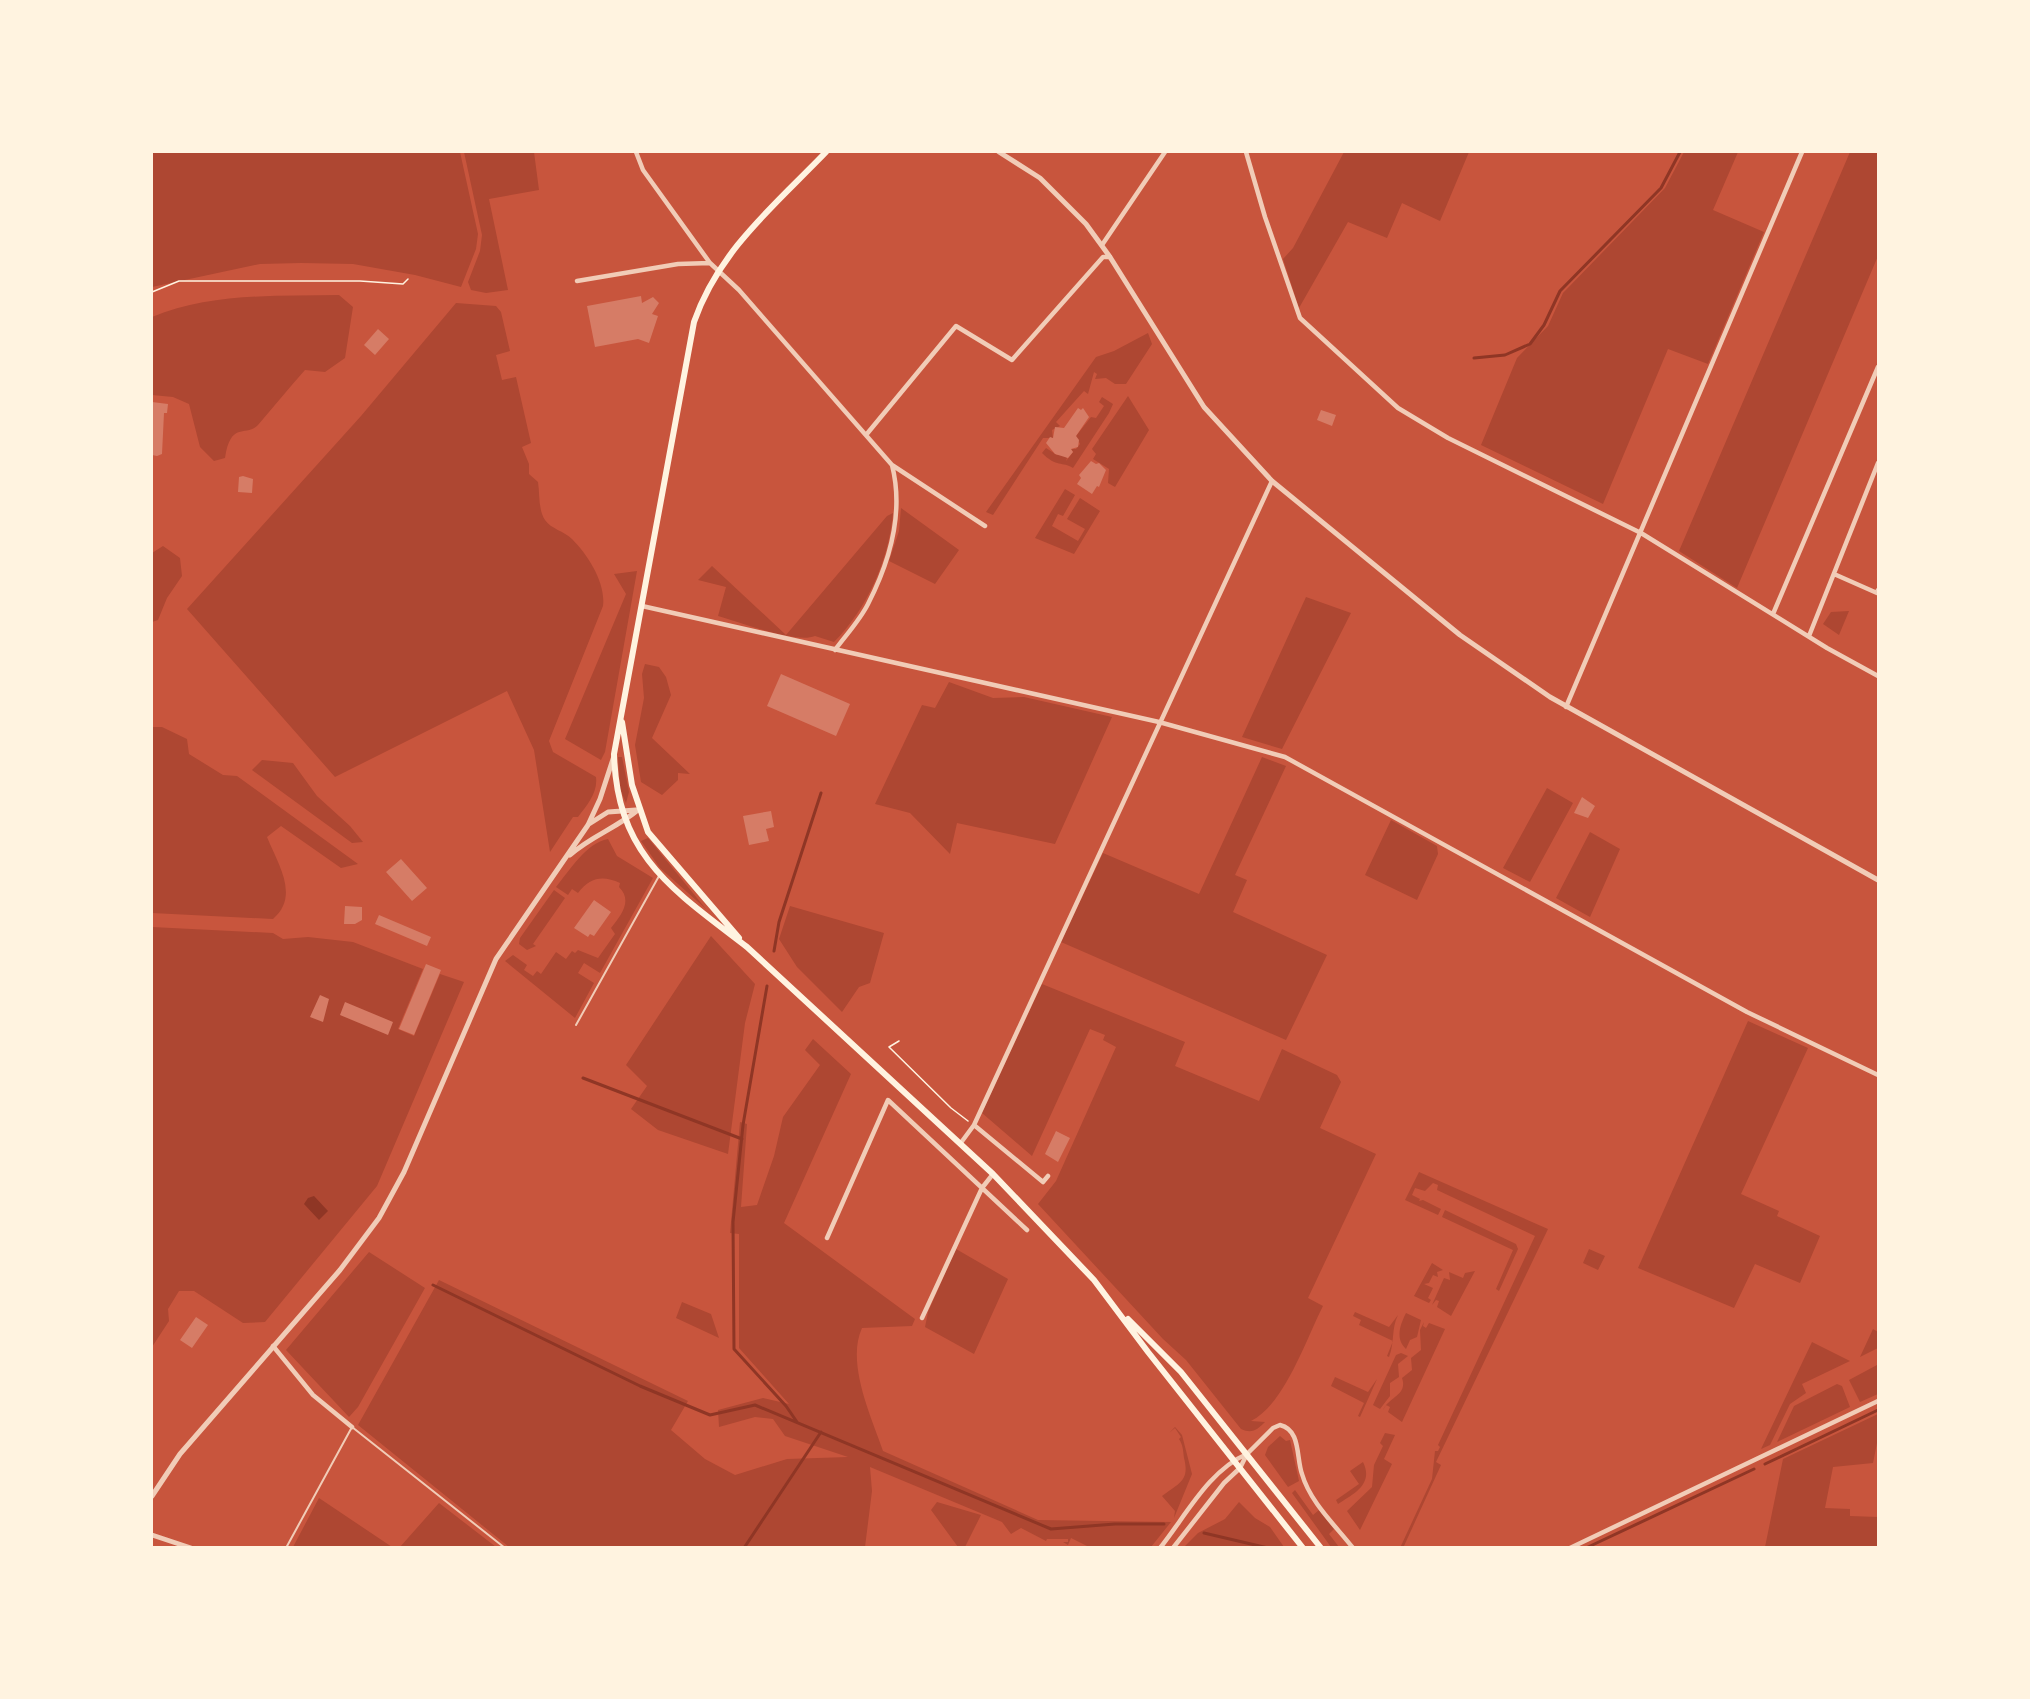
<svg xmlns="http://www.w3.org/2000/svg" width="2030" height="1699" font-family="'PT Sans',sans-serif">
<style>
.green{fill:#ae4732}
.water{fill:#8f3625}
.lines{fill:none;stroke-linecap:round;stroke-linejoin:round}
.stream{stroke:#8f3625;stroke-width:3}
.building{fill:#d67c66}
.path{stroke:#fff3e0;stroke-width:1.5}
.service{stroke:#f1ccb7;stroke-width:2}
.minor{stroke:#f1ccb7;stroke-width:4.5}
.tertiary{stroke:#f1ccb7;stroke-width:5}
.secondary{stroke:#fff3e0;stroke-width:6}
</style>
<rect width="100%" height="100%" fill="#c8553d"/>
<!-- green -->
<path class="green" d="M152,152h308l18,82 -2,15 -15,38 -46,-12 -62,-11 -52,-1 -41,1 -108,23z
M464,152h70l5,38 -50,9 19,91 -22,3 -15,-3 -3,-8 12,-31 2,-16z
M1344,152h125l-29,69 -38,-18 -15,35 -39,-16 -49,86 -16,-49 10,-11z
M1684,152h54l-25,58 51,22 -56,132 -40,-15 -65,155 -122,-59 36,-87 31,-32 15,-33 102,-105z
M1850,152h28v104l-141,332 -58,-37z
M339,295l14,12 -8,51 -20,14 -20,-2c-16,18 -31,36 -47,55 -12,13 -27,-5 -33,33l-11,3 -14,-14 -11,-43 -16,-7 -21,-2v-78c58,-24 124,-21 187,-22z
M456,303l40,3 5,6 9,39 -14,4 6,25 14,-3 15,66 -9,4 7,17v10l9,8c2,13 0,27 7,38 6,9 19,11 27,19 16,16 34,44 31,67l-54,135 4,11 43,25c2,16 -9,28 -18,40h-5l-23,35 -16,-102 -27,-59 -172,86 -148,-168 174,-193z
M1148,333l4,11 -26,40h-11l-9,-6 -11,1 2,-5 -3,-2 -6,22 -4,-3 -28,31 4,4 -8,4 1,8h-10l-50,77 -7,-3 110,-155 18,-6z
M1128,396l21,34 -34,57 -7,-4 1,-14 -16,-10 3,-5 -4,-5z
M1102,397l11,7 -4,9 -36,55c-11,-7 -16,0 -31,-15l4,-5 11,7 4,-1 6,4 -1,3 7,-9 -2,-3h5l4,-5 -4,-8 15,-19 5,1 8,-12 -5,-4z
M1065,489l10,6 -12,21 -5,-2 -6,12 26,15 7,-12 -18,-10 13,-21 20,13 -26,43 -39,-16z
M901,508l58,42 -24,34 -46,-23 10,-30z
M893,513c-4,47 -26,96 -59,129l-19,-6c-20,8 -75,-14 -97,-20l8,-29 -28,-7 14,-14 74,69 101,-119z
M163,546l17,12 2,18 -15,22 -9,22 -6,2v-69z
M637,571l-32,181 -4,8 -36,-21 61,-145 -12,-20z
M1306,597l45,16 -69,136 -40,-12z
M1849,611l-10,24 -16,-11 8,-12z
M645,664l14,3 7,10 5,18 -19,43 38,36 -12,-1v7l-16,15 -21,-13 -6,-37 9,-47 -2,-24z
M949,682l44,16 31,-1 88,20 -57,127 -98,-21 -7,31 -40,-41 -35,-9 47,-99 13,3z
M152,727h10l25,12 2,15 34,21 14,1 121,88 -17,4 -60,-42 -14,11c11,27 33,59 6,82l-121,-6z
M618,757h4l7,35 -3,11 -6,-14z
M1262,757l24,9 -51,109 12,5 -14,32 94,43 -41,85 -225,-98 42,-89 96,41z
M262,760l31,3 24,33 33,30 13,16 -11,1 -100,-73z
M1547,788l26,15 -43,79 -27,-14z
M1391,820l46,26 1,8 -21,46 -52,-25z
M1590,832l30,17 -30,68 -34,-19z
M648,838l58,71 -46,-41 -19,-27z
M608,839l9,17 36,22 -53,95 -16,-10 -6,10 16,10 -19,35 -70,-57 8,-6 14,10 -3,5 9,6 4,-5 4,3 15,-22 10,7 6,-8 3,2 3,-3 20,8 17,-24 -4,-6c10,-13 22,-27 8,-41l1,-4c-17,-8 -30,-6 -42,10l-6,-4 -4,6 -12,-8c14,-17 30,-44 52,-48z
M554,890l11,8 -32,46 3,2 -9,4 -8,-6 1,-6z
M790,906l94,27 -14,50 -11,4 -17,25 -45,-45 -18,-28z
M152,927l121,6 10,6 25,-2 45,5 70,27 -25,60 16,7 26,-62 24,8 -87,204 -112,136 -22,1 -49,-32h-15l-11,18 1,12 -17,26z
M711,936l44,48 -10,39 -17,131 -70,-24 -27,-21 16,-23 -21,-21z
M1042,984l143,58 -10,24 84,35 23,-52 55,26 4,7 -21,46 56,26 -68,144 15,8c-17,33 -38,98 -72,115l14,1c-8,8 -13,12 -24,7l-55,-69 -23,-21 -125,-135 18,-23 60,-134 -13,-7 2,-5 -15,-6 -58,127 -50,-43z
M1748,1021l60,27 -67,146 38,17 -2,5 43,20 -20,47 -45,-19 -21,44 -96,-40z
M813,1039l38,35 -67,149 131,96 -3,7 -50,2c-16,35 9,88 21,123l155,69 133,2 -20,25h-62l-18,-9 -3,7 -5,-3h5v-3h-21l-1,2 -25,-13 -10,6 -9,-12 -132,-55 2,24 -7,56h-356l-151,-122 81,-145 249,121 -17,29 34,29 30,16 52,-16 61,-2 -63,-21 -12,-17 -18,-2 -36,10 -1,-17 45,-12 26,6 -50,-56v-114l-9,-1 10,-111 7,2 -6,83 16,-2 17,-49 9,-39 37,-52 -15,-15z
M1419,1172l129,57 -112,233 5,3 -37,81 -4,2 32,-69 3,-28h3l2,-4 -2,-2 97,-209 -98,-46 1,-5 -5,-2 -8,8 -10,-3 -3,7 8,4 -1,2 4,-1 18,9 -3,6 -33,-15z
M1445,1210l71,34 2,5 -19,42 -3,-2 17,-39 -71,-33z
M956,1249l52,30 -34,75 -49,-27 3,-15z
M1589,1249l16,7 -7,14 -15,-7z
M369,1252l56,36 -67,119 -9,10 -63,-67z
M1432,1263l11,7 -6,2 1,5 -5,-2 -4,8 -5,1 9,4 -5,10 3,2 -2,3 -15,-7z
M1475,1271l-24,45 -14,-9 2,-6 -3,-1 -4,5 12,-27 6,2 -1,-8 14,6 2,-5z
M682,1302l29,12 8,24 -43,-20z
M1355,1312l34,15 9,-12c-7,14 -3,27 -9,42l-2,-1 6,-15 -34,-16 2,-5 -8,-4z
M1406,1313l15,7 -4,17 -7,3 -4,9c-11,-10 -6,-24 0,-36z
M1424,1322l-1,4 3,2 3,-5 16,6 -43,93 -14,-10 2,-5 -4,-2 -3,5c6,-13 25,-15 19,-32l10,-8 -1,-12 10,-8 -1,-20z
M1873,1329l5,3v16l-18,9z
M1812,1342l38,19 -48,23 4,9 -16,11 -20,41 -9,4z
M1401,1353l7,3 -10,8 1,13 -9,6v13l-10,13 -7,-4 23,-50z
M1877,1365l1,29 -18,8 -11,-22z
M1335,1377l33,15 9,-13 -17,38 -2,-1 6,-13 -33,-17z
M1837,1384l5,2 8,21 -73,35 17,-36z
M1878,1414v24l-5,25 -40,4 -8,41 25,1v7l28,1v30h-113l18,-88z
M1175,1428l-6,5 6,-6 7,8 10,39 -18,44 1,-7 -13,-15c17,-13 28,-15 22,-38 -1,-8 -1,-13 -5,-19l2,-2z
M1385,1433l10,2 -11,24 8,5 -32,66 -13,-19 25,-24 2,-22 9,-19 -3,-3z
M1280,1436l6,5 4,-1 9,41 -11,6 -23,-32 3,-8z
M1363,1462c11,22 -9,32 -25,42l-2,-4 23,-16 -9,-13z
M1295,1490l18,25 6,-5 15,19 -5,5 10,13h-8l-39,-54z
M319,1498l73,49h-99z
M937,1502l44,13 -16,32h-7l-27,-37z
M1239,1502l16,16 15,9 14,20h-100l14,-14 27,-14z
M439,1503l57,44h-96z"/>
<!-- water -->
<path class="water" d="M314,1196l14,15 -9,9 -15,-16 4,-6z"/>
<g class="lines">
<!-- stream -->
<path class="stream" d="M1474,358l31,-3 25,-11 14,-19 16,-34 101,-103 19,-36
M774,951l5,-29 42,-129
M767,986l-24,139 -10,97 1,127 52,57 11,16
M583,1078l159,61
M433,1285l207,101 70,29 45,-10 296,124 64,-5h49
M1765,1464l113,-54
M1204,1533l64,15
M744,1548l77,-116
M1586,1548l168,-79"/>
</g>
<!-- building -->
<path class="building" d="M641,296l1,7 11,-6 6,6 -7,11 6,2 -9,27 -11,-4 -43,8 -8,-41z
M378,329l11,10 -14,16 -11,-10z
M152,402l16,2 -1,9h-3l-2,41 -5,2 -5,-1z
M1078,408l3,2 2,-2 6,9 -13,19 3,4 -1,7 -7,2 2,3 -5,6 -13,-4 -9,-11 4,-6 3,1 2,-11 9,1z
M1321,410l15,5 -4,11 -15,-6z
M1091,461l5,3 3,-1 7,7 -7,17 -2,-1 -5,8 -15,-10 4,-6 -2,-3z
M243,476l10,3 -1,14 -14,-1 1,-15z
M781,674l69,30 -14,32 -69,-30z
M1582,797l13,9 -7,12 -14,-5z
M771,811l3,16 -8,2 3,12 -20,4 -6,-29z
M401,859l26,29 -15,13 -26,-29z
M594,900l17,12 -17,24 -4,-2 -2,3 -14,-9z
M345,906l17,1v13l-7,4h-11z
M379,915l52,22 -4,9 -52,-22z
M426,964l15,6 -27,65 -15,-6z
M320,995l9,4 -6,23 -13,-5z
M345,1002l48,20 -5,13 -48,-20z
M1056,1131l14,7 -12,24 -13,-8z
M196,1317l12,8 -16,23 -12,-8z"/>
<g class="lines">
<!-- path -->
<path class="path" d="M152,292l27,-11h181l43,3 5,-5
M899,1041l-10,6 62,61 17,13"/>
<!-- service -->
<path class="service" d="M576,1025l83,-149
M286,1548l66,-121 153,121"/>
<!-- minor -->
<path class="minor" d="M636,152l7,18 67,93 29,27 153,175c12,47 -2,96 -24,139 -8,16 -22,31 -33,46
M1246,152l19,65 35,101 98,90 50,30 193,95 186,115 51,28
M1102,245l63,-93
M577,281l101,-17 32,-1
M866,435l90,-109 56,34 91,-103h7
M892,465l93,61
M1834,574l43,19 1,-3
M642,606l517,116 126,35 462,255 131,63
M1773,614l105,-247
M1809,636l69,-173
M1566,707l236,-555
M974,1125l69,57 5,-6
M960,1144l14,-19 298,-644
M827,1238l61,-138 139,130
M922,1318l60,-130 11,-14
M273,1346l40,49 39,32
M152,1535l39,13
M1160,1548c25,-31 49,-78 87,-94
M1173,1548l51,-65 16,-15 7,-14 26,-26 7,-3c21,5 16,32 22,49 8,28 33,51 51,74
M1570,1548l308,-147"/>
<!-- tertiary -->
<path class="tertiary" d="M999,152l41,26 46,46 24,33 94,150 68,74 188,154 90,62 328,183
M589,824l19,-12 28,-2
M570,855c21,-19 47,-27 69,-46
M152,1496l28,-42 160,-184 39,-52 25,-46 92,-213 92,-134 12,-26 14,-43"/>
<!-- secondary -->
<path class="secondary" d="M826,152c-51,53 -107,98 -132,170l-80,432c3,102 59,136 133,193l246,227 101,106 54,72 155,196
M622,722l10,63 16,47 91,106
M1128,1319l53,53 140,176"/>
</g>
<!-- border -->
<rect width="2030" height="1699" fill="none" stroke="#fff3e0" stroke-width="306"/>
</svg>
